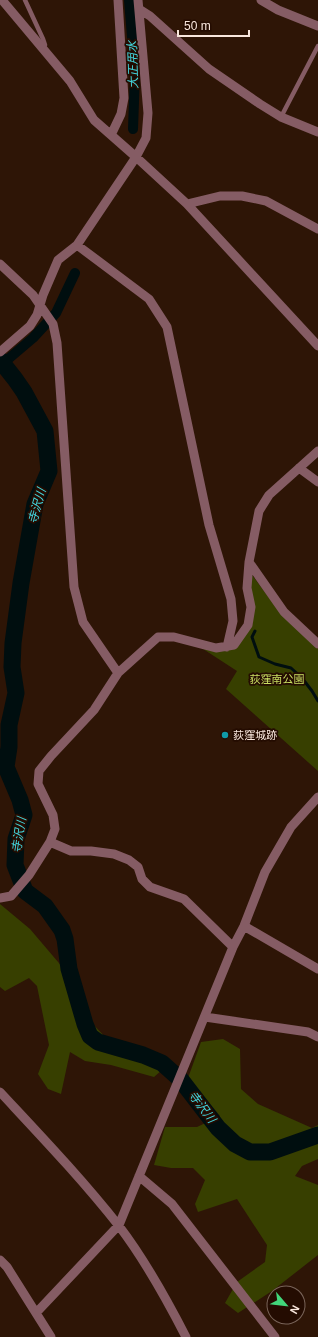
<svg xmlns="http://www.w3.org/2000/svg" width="318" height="1337" font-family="Helvetica,'Noto Sans JP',sans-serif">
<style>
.green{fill:#373f00}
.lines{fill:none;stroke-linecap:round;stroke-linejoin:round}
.stream{stroke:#000e0f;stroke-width:3}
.canal{stroke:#000e0f;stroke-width:10}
.river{stroke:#000e0f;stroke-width:17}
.lane{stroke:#855c64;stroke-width:4.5}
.street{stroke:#855c64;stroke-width:9}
.culture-dot{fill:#0f9aa8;stroke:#240c01;stroke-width:1.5}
.labels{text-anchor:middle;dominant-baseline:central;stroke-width:3.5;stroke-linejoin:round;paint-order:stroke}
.park-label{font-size:11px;fill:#cadf62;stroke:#240c01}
.poi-label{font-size:11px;fill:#f9e7dd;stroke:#240c01;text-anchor:start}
.water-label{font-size:12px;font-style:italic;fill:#42d7df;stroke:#240c01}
</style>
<rect width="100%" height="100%" fill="#2e1506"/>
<!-- green -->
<path class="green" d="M252,575l31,41 35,33v122l-92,-82 11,-18 -40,-26 39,4 17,-26 -3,-35z
M0,904l30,25 34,40 24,50 20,21 32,11 22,19 -8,7 -43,-12 -26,-4 -15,-9 -9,42 -13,-5 -10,-15 11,-29 -12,-59 -8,-8 -24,13 -5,-4z
M223,1039l17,10 1,40 17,15 54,24 6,-3v34l-16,7 -7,10 23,9v70l-46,36 -34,22 -13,-10 12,-21 28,-20 2,-17 -30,-46 -39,13 -3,-8 10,-24 -12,-12h-22l-17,-3 11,-38h32l23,-11 -32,-38 13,-36z"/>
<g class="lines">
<!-- stream -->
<path class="stream" d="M255,631l-3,6 7,20 16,7 16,4 11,10 10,13 6,10"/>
<!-- canal -->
<path class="canal" d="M129,0l6,73 -2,56
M0,366l33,-28 23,-25 19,-40"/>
<!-- river -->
<path class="river" d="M0,360l15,19 9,13 21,39 4,40 -14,33 -14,79 -8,60 -1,24 4,26 -7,32v22l-3,20 14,33 4,15 -8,24 -1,26 10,26 20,15 17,24 3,9 4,30 16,55 5,12 8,6 45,13 19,8 19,17 37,48 17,16 15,8h20l48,-17"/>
<!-- lane -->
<path class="lane" d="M25,0l18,39 2,6 -2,4
M281,117l37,-71"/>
<!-- street -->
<path class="street" d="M2,0l68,81 24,39 42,37 51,47 131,142
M261,0l17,10 40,16
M139,9l11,7 59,53 51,35 21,13 37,15
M111,135l10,-21 3,-16 -6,-98
M187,204l33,-8h22l24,5 52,28
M77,245l72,54 18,28 42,198 22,74 2,22 -6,26
M0,264l33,31 20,29 4,19 17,244 9,35 35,51
M0,352l30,-26 7,-11 6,-20 15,-35 19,-15 59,-88 10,-19 2,-25 -10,-113
M299,468l19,14
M249,562l35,50 34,32
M50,842l21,9h20l23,3 15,6 9,7 4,12 8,8 34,12 49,48
M0,898l11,-2 18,-21 21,-33 5,-13 -2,-14 -15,-31 1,-13 12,-15 43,-46 24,-37 40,-36h16l42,11 18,-3 14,-20 3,-18 -4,-19 2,-26 10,-51 10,-16 49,-44
M244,926l74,43
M205,1017l103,15 10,5
M0,1092c40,43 82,87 119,134 26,34 47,72 67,111
M139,1176l33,28 103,133
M0,1260l7,7 44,70
M36,1313l83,-88 114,-278 11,-21 21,-54 26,-45 27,-30"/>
</g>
<!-- markers -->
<circle class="culture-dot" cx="225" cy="735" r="4"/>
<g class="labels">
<!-- park labels -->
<g class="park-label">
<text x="277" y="679">荻窪南公園</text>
</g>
<!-- poi labels -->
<g class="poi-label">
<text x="233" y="735">荻窪城跡</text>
</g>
<!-- water labels -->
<g class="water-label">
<text transform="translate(133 65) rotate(-92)">大正用水</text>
<text transform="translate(37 506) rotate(-74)">寺沢川</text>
<text transform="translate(19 835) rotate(-81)">寺沢川</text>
<text transform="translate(202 1107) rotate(53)">寺沢川</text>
</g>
</g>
<!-- north arrow -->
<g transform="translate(286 1305) rotate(118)"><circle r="19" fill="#240c01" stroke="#796459"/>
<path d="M0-3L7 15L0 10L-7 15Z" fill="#42d77b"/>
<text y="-6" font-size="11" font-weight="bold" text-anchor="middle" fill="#f9e7dd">N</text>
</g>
<!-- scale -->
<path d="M178 30v6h71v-6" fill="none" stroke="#f9e7dd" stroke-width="2"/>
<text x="184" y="30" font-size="12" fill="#f9e7dd" stroke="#240c01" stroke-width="3" paint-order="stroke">50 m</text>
</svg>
